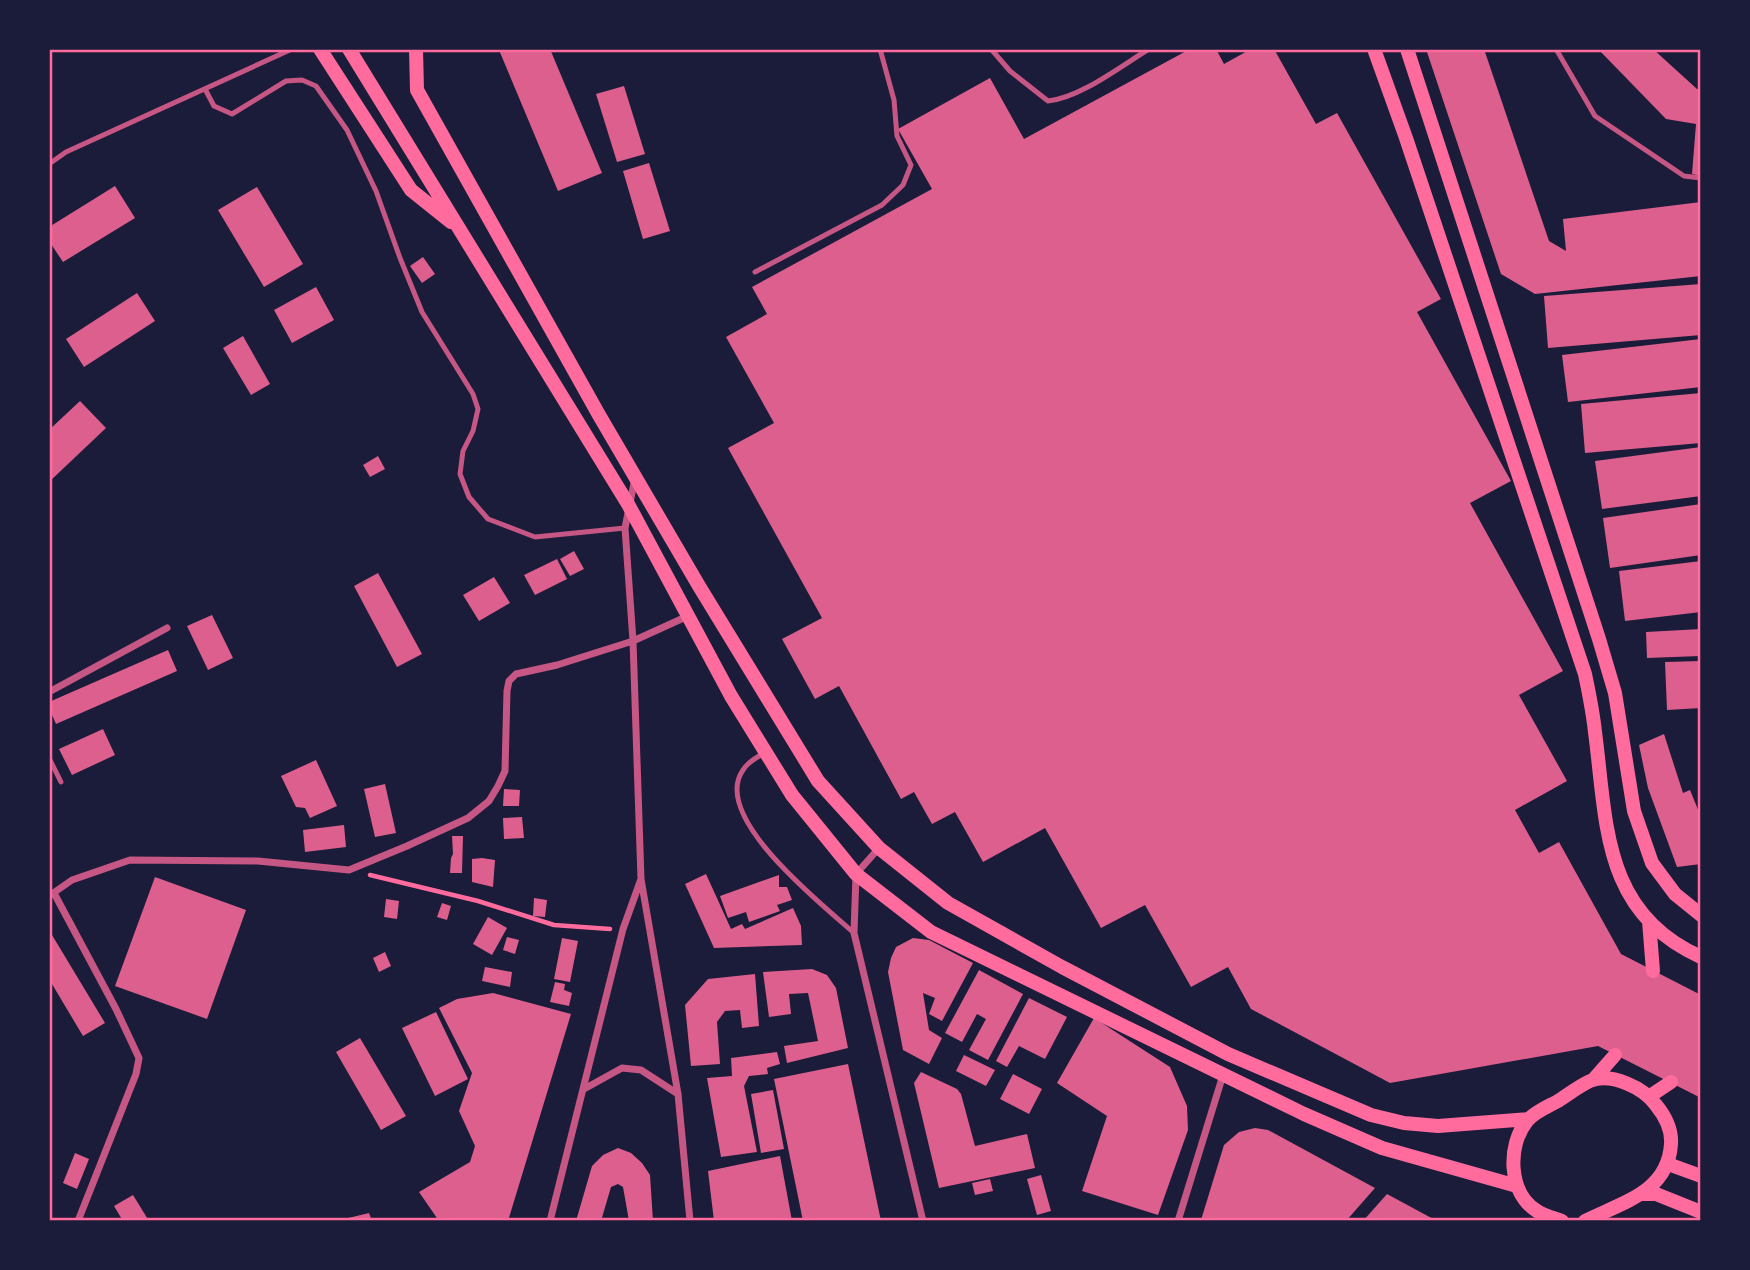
<svg xmlns="http://www.w3.org/2000/svg" width="1750" height="1270" font-family="Ubuntu,sans-serif">
<style>
.building{fill:#dd5f8e}
.lines{fill:none;stroke-linecap:round;stroke-linejoin:round}
.path{stroke:#ff6b9d;stroke-width:4.5}
.service{stroke:#c65784;stroke-width:5}
.minor{stroke:#c65784;stroke-width:7}
.secondary{stroke:#ff6b9d;stroke-width:14}
.neatline{fill:none;stroke:#ff6b9d;stroke-width:2.5}
</style>
<rect width="100%" height="100%" fill="#1b1b3a"/>
<!-- building -->
<path class="building" d="M503,49h47l52,124 -44,18 -59,-141z
M1190,49h26l8,15 27,-15h23l42,75 21,-11 104,186 -24,13 94,169 -41,22 93,168 -44,24 48,86 -52,29 24,43 20,-11 62,112 80,41v103l-103,-52 -208,37 -139,-74 -23,-42 -37,20 -46,-82 -44,23 -56,-100 -62,34 -28,-50 -23,12 -18,-32 -13,7 -62,-113 -24,13 -33,-60 40,-21 -94,-170 46,-25 -48,-86 41,-23 -15,-27 180,-98 -34,-60 92,-51 34,61z
M1426,49h58l65,192 17,10 -3,-32 138,-17v74l-166,18 -34,-20z
M1598,49h55l44,40h4v87l-9,-2 4,-50 -30,-5z
M624,86l21,68 -28,8 -21,-68z
M649,163l21,68 -27,8 -20,-68z
M115,186l20,32 -72,44 -14,-21v-14z
M257,187l46,77 -39,23 -46,-77z
M423,257l12,17 -13,9 -12,-17z
M1701,284v51l-153,13 -4,-52z
M316,287l18,33 -42,23 -18,-33z
M137,293l18,28 -71,46 -18,-28z
M243,336l27,48 -19,11 -28,-47z
M1701,339v48l-133,15 -6,-47z
M1701,393v50l-116,10 -4,-49z
M80,401l26,27 -57,54v-52z
M1701,447v49l-99,13 -7,-48z
M378,456l7,13 -15,8 -7,-12z
M1701,504v51l-91,13 -7,-50z
M574,551l10,18 -14,7 -10,-17z
M557,559l10,20 -32,16 -11,-20z
M1701,561v51l-76,9 -6,-50z
M378,573l44,81 -25,13 -43,-81z
M494,577l16,26 -31,18 -16,-26z
M212,615l21,43 -25,12 -21,-44z
M1701,629v27l-54,2 -1,-26z
M168,650l9,21 -121,53 -7,-16v-6z
M1701,661v47l-34,2 -2,-48z
M103,729l12,26 -43,20 -13,-26z
M1664,734l19,59 7,-3 11,27v47l-24,3 -29,-79 -9,-43z
M316,760l21,46 -27,12 -5,-10 -9,-1 -15,-31z
M385,784l11,49 -21,4 -11,-48z
M504,789l16,1 -1,16h-16z
M522,817l2,21 -20,1 -1,-21z
M344,825l2,22 -41,5 -2,-22z
M452,836h11l-1,37h-12l1,-15 2,-4z
M482,858l13,2 -2,27 -21,-5v-23z
M706,874l25,55 11,-5 3,5 48,-21 8,18 1,19 -88,3 -29,-64z
M779,875v12h8l5,13 -15,5 3,6 -31,11 -3,-10 -18,6 -8,-22z
M155,877l91,33 -39,109 -92,-33z
M534,898l13,2 -2,17 -12,-1z
M386,899l13,2 -2,18 -13,-2z
M442,903l9,3 -4,14 -10,-3z
M488,917l19,11 -15,27 -19,-11z
M49,930l56,93 -22,13 -34,-57z
M507,937l12,3 -4,14 -12,-4z
M562,938l16,3 -8,41 -16,-3z
M913,938l16,2 44,23 -31,58 -13,-7 6,-16 -12,-5 6,37 13,8 -13,26 -26,-14 -15,-78 3,-14 5,-11z
M385,952l6,14 -12,6 -6,-14z
M485,967l27,5 -2,15 -28,-6z
M812,969l15,6 9,13 12,60 -61,15 -3,-17 34,-5 -10,-48 -19,1 2,20 -22,3 -6,-45z
M979,970l44,24 -35,66 -19,-10 17,-31 -9,-5 -15,28 -17,-9z
M755,974l4,52 -17,2 -2,-18 -15,1 -8,11 3,42 -29,2 -6,-61 23,-26z
M555,982l10,2 -1,6 8,3 -3,13 -19,-4z
M493,993l78,21 -63,207h-69l-20,-29 51,-30 5,-16 -16,-35 13,-38 -33,-65 18,-9z
M1029,998l38,19 -22,42 -26,-13 -12,21 -11,-6z
M436,1012l32,67 -33,17 -33,-68z
M1094,1018l76,49 17,39 1,24 -30,85 -76,-24 25,-75 -50,-33z
M360,1038l46,78 -25,14 -45,-78z
M777,1052l3,12 -13,4 1,6 -19,2 -5,10 13,66 -36,5 -14,-79 25,-2 -1,-18z
M964,1055l31,15 -9,16 -30,-15z
M848,1064l33,157h-78l-29,-142z
M921,1072l36,17 4,5 14,52 52,-12 8,34 -96,20 -25,-105z
M1013,1074l29,15 -13,25 -29,-15z
M773,1090l11,59 -23,4 -10,-59z
M1255,1128l13,2 107,58 -29,33 -145,-1 23,-75 15,-13z
M618,1148l13,5 11,10 8,12 3,46h-24l-6,-34 -5,-3 -7,3 -10,34h-25l16,-55 11,-11z
M75,1153l14,6 -12,30 -14,-6z
M780,1156l12,65h-78l-6,-50z
M1041,1175l10,36 -14,4 -10,-36z
M990,1179l3,12 -18,4 -3,-12z
M1387,1194l50,27h-74z
M133,1195l16,26h-26l-9,-15z
M369,1213l3,8h-32v-1z"/>
<g class="lines">
<!-- path -->
<path class="path" d="M370,875l108,26 76,24 56,4"/>
<!-- service -->
<path class="service" d="M991,49l19,22 38,30c32,-3 73,-35 101,-52
M1556,49l39,67 89,60 17,2
M205,89l9,17 18,8 54,-33 16,-1 14,6 31,44 29,61 24,67 22,54 51,82 5,15 -5,22 -10,20 -3,23 9,23 19,22 47,18 90,-9
M49,164l17,-12 226,-103
M755,272l127,-67 21,-20 8,-20 -14,-29 -3,-36 -14,-51
M764,753c-7,4 -17,10 -21,17 -33,47 80,135 111,163
M49,758l12,24"/>
<!-- minor -->
<path class="minor" d="M635,478l-10,50 8,113 8,238 37,215 12,127
M49,692l118,-64
M879,848l-23,26 -2,59 69,288
M54,893l62,116 23,49 -3,16 -58,147
M49,896l23,-16 58,-20 128,1 91,9 58,-24 61,-28 21,-17 9,-15 7,-15 2,-80 2,-10 7,-7 41,-9 76,-24 55,-25
M584,1089l38,-21 19,2 37,24
M550,1221l73,-292 18,-50
M1178,1221l45,-146"/>
<!-- secondary -->
<path class="secondary" d="M320,49l91,141 40,32
M349,49l279,455 103,192 61,99 64,79 75,58 373,182 78,34 135,38
M416,49l1,41 182,325 100,171 119,195 61,67 69,55 114,64 166,87 143,61 33,8 34,3 90,-7
M1374,49l32,89 179,536c4,19 8,39 10,58 12,91 7,181 106,225
M1407,49l192,590 16,54 19,118 18,52 23,31 26,21
M1649,921l4,50
M1593,1080l22,-25
M1650,1096l21,-14
M1668,1164l33,12
M1640,1194h16l45,18
M1562,1221c-8,-3 -18,-5 -25,-10 -29,-18 -30,-66 -10,-90 7,-9 22,-15 31,-20 11,-7 21,-15 32,-20 21,-9 54,7 66,24 9,11 16,25 15,39 -3,48 -48,58 -86,77"/>
</g>
<!-- border -->
<rect width="1750" height="1270" fill="none" stroke="#1b1b3a" stroke-width="102"/>
<rect x="51" y="51" width="1648" height="1168" class="neatline"/>
</svg>
